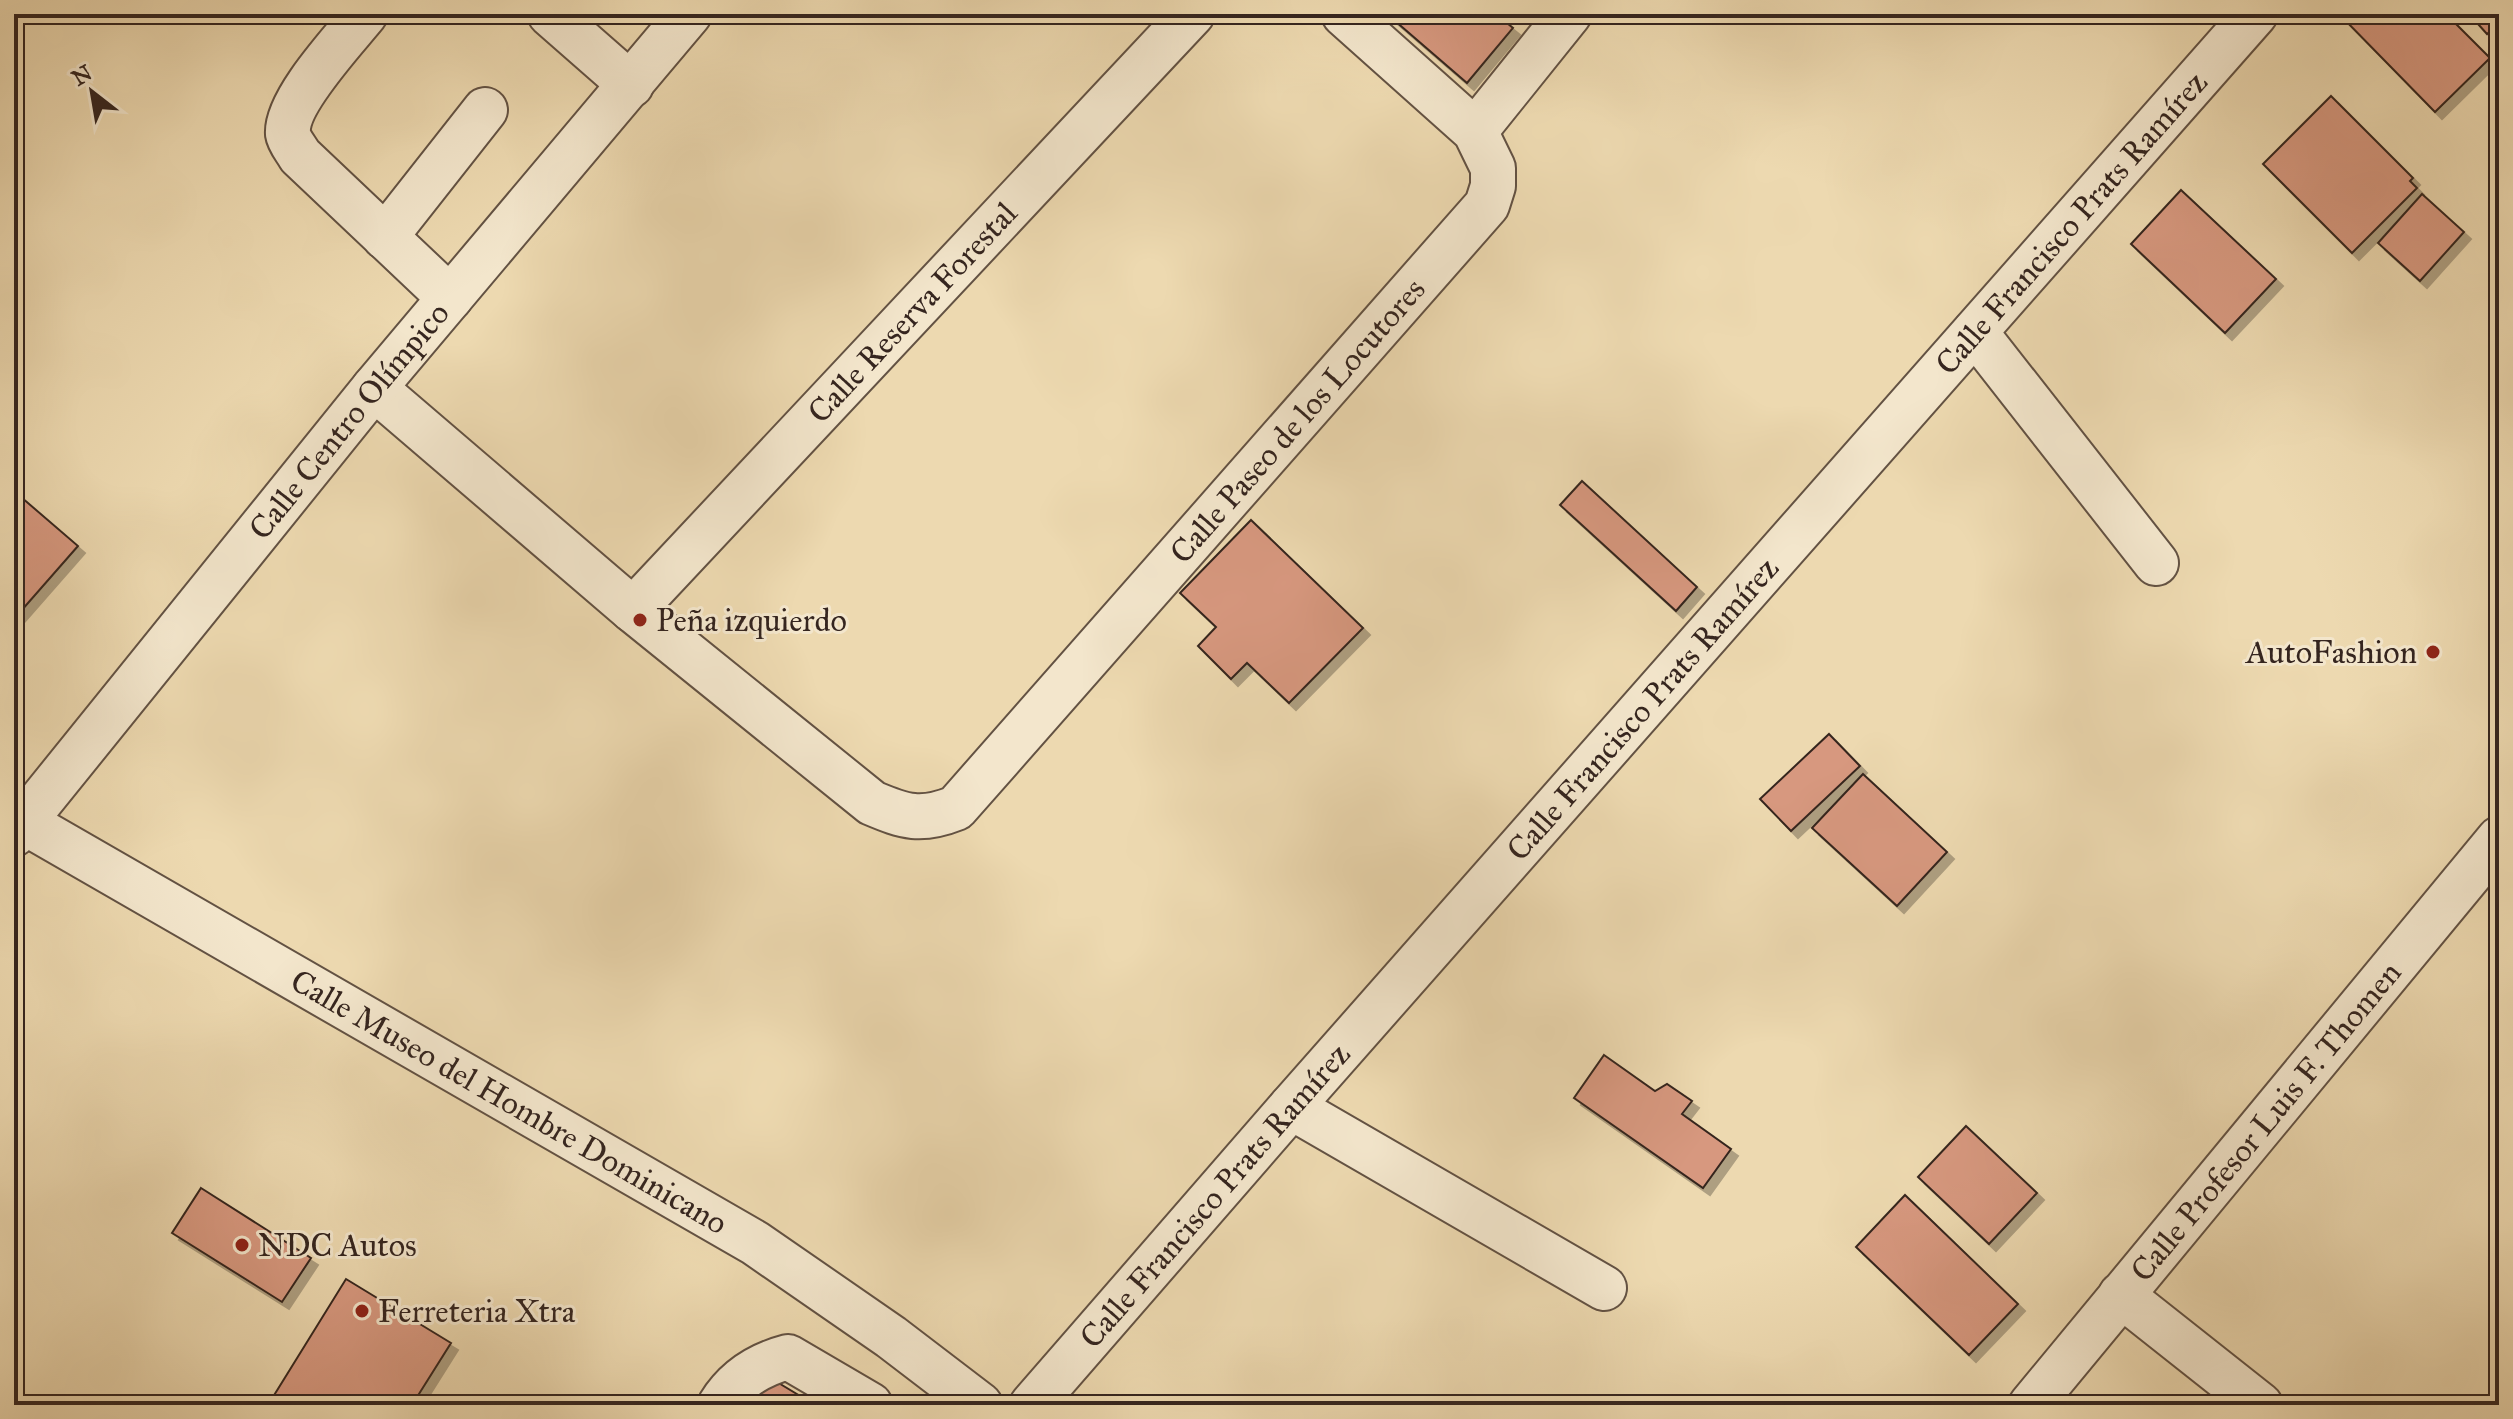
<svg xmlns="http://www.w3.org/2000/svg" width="2513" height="1419" font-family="'IM FELL Great Primer',serif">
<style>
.building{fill:#d7987f;stroke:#35251f;stroke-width:2;filter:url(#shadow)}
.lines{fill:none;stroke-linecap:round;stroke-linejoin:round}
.minor-casing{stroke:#635243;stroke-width:48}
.minor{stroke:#f3e6cc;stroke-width:44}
.poi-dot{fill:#8f2418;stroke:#f3e6cc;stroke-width:3}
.labels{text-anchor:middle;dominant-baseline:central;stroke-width:6;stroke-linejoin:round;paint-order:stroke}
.street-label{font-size:32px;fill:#35251f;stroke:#f3e6cc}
.poi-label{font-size:32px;fill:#35251f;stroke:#f3e6cc;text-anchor:start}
</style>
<defs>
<filter id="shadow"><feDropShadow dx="7" dy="7" stdDeviation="0" flood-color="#0004"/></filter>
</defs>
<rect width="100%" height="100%" fill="#edd9b0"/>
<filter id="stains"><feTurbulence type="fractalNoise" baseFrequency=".0025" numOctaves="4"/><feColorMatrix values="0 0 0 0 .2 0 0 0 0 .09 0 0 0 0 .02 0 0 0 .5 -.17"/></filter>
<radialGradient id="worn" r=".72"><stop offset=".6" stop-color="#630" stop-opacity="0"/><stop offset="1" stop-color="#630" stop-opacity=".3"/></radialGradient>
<!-- building -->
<path class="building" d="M1387,14h109l17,14 -46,55z
M2339,14h107l44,44 -55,54z
M2469,14h30v10l-12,10z
M2331,96l82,82 -3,3 7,7 -65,65 -89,-89z
M2181,190l95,89 -51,54 -94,-89z
M2422,194l42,38 -44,49 -42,-38z
M1582,481l115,106 -21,24 -116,-106z
M14,491l64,55 -64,73z
M1251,520l112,108 -74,75 -42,-40 -16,16 -33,-33 18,-19 -36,-34z
M1829,734l31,32 -69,65 -31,-32z
M1863,774l84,78 -50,54 -85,-78z
M1604,1055l51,36 12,-7 25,17 -10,13 49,35 -28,39 -129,-90z
M1966,1126l71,67 -48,51 -71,-67z
M201,1188l110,70 -29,44 -110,-69z
M1905,1195l113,109 -49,51 -113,-108z
M346,1279l105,64 -39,62h-144z
M767,1376l48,29h-66z"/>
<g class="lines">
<!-- minor casing -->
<g class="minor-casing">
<g id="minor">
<path d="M365,14c-21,26 -80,88 -77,120 1,7 8,15 12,22l150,142"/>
<path d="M550,14l81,71"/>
<path d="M1475,131l94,-117"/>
<path d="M385,237l100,-127"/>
<path d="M1975,332l181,231"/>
<path id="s1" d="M374,388l259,222 239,193c33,14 49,19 84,5l531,-603 6,-19v-18l-18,-37 -131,-117"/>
<path id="s2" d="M633,610l559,-596"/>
<path id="s3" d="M24,822l731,421 136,94 89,68"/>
<path id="s4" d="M14,834l360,-446 315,-374"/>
<path d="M1291,1107l313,181"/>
<path d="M2121,1295l139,110"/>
<path d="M720,1405c16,-26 38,-40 68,-48l82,48"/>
<path id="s5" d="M1032,1405l259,-298 964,-1093"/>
<path id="s6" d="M2031,1405l468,-566"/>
</g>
</g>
<!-- minor -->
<use href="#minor" class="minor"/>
</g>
<!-- markers -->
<g class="poi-dot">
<circle cx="640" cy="620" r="8"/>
<circle cx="2433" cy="652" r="8"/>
<circle cx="242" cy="1245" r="8"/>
<circle cx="362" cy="1311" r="8"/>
</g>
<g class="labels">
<!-- street labels -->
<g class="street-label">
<text stroke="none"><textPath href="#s5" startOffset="1574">Calle Francisco Prats Ramírez</textPath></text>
<text stroke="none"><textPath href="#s2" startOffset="408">Calle Reserva Forestal</textPath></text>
<text stroke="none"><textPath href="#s1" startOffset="1252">Calle Paseo de los Locutores</textPath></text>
<text stroke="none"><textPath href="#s4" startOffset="532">Calle Centro Olímpico</textPath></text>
<text stroke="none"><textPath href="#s5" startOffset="926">Calle Francisco Prats Ramírez</textPath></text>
<text stroke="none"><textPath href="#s3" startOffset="560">Calle Museo del Hombre Dominicano</textPath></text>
<text stroke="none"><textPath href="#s6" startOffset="368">Calle Profesor Luis F. Thomen</textPath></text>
<text stroke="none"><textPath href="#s5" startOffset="278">Calle Francisco Prats Ramírez</textPath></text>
</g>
<!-- poi labels -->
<g class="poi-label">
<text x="656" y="620">Peña izquierdo</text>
<text x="2417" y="652" text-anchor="end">AutoFashion</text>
<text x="258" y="1245">NDC Autos</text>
<text x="378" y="1311">Ferreteria Xtra</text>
</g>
</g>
<!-- margin -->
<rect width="2513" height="1419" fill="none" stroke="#edd9b0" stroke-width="48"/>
<rect x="16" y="16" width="2481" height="1387" fill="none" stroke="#35251f" stroke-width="4"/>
<rect x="24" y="24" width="2465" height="1371" fill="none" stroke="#35251f" stroke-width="2"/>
<!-- north arrow -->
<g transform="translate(92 92) rotate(329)" stroke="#f3e6cc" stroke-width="6" paint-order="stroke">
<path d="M0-6L14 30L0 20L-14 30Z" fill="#35251f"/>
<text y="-12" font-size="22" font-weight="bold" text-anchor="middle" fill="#35251f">N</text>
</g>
<rect width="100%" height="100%" filter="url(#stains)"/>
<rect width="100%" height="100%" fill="url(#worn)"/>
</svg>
